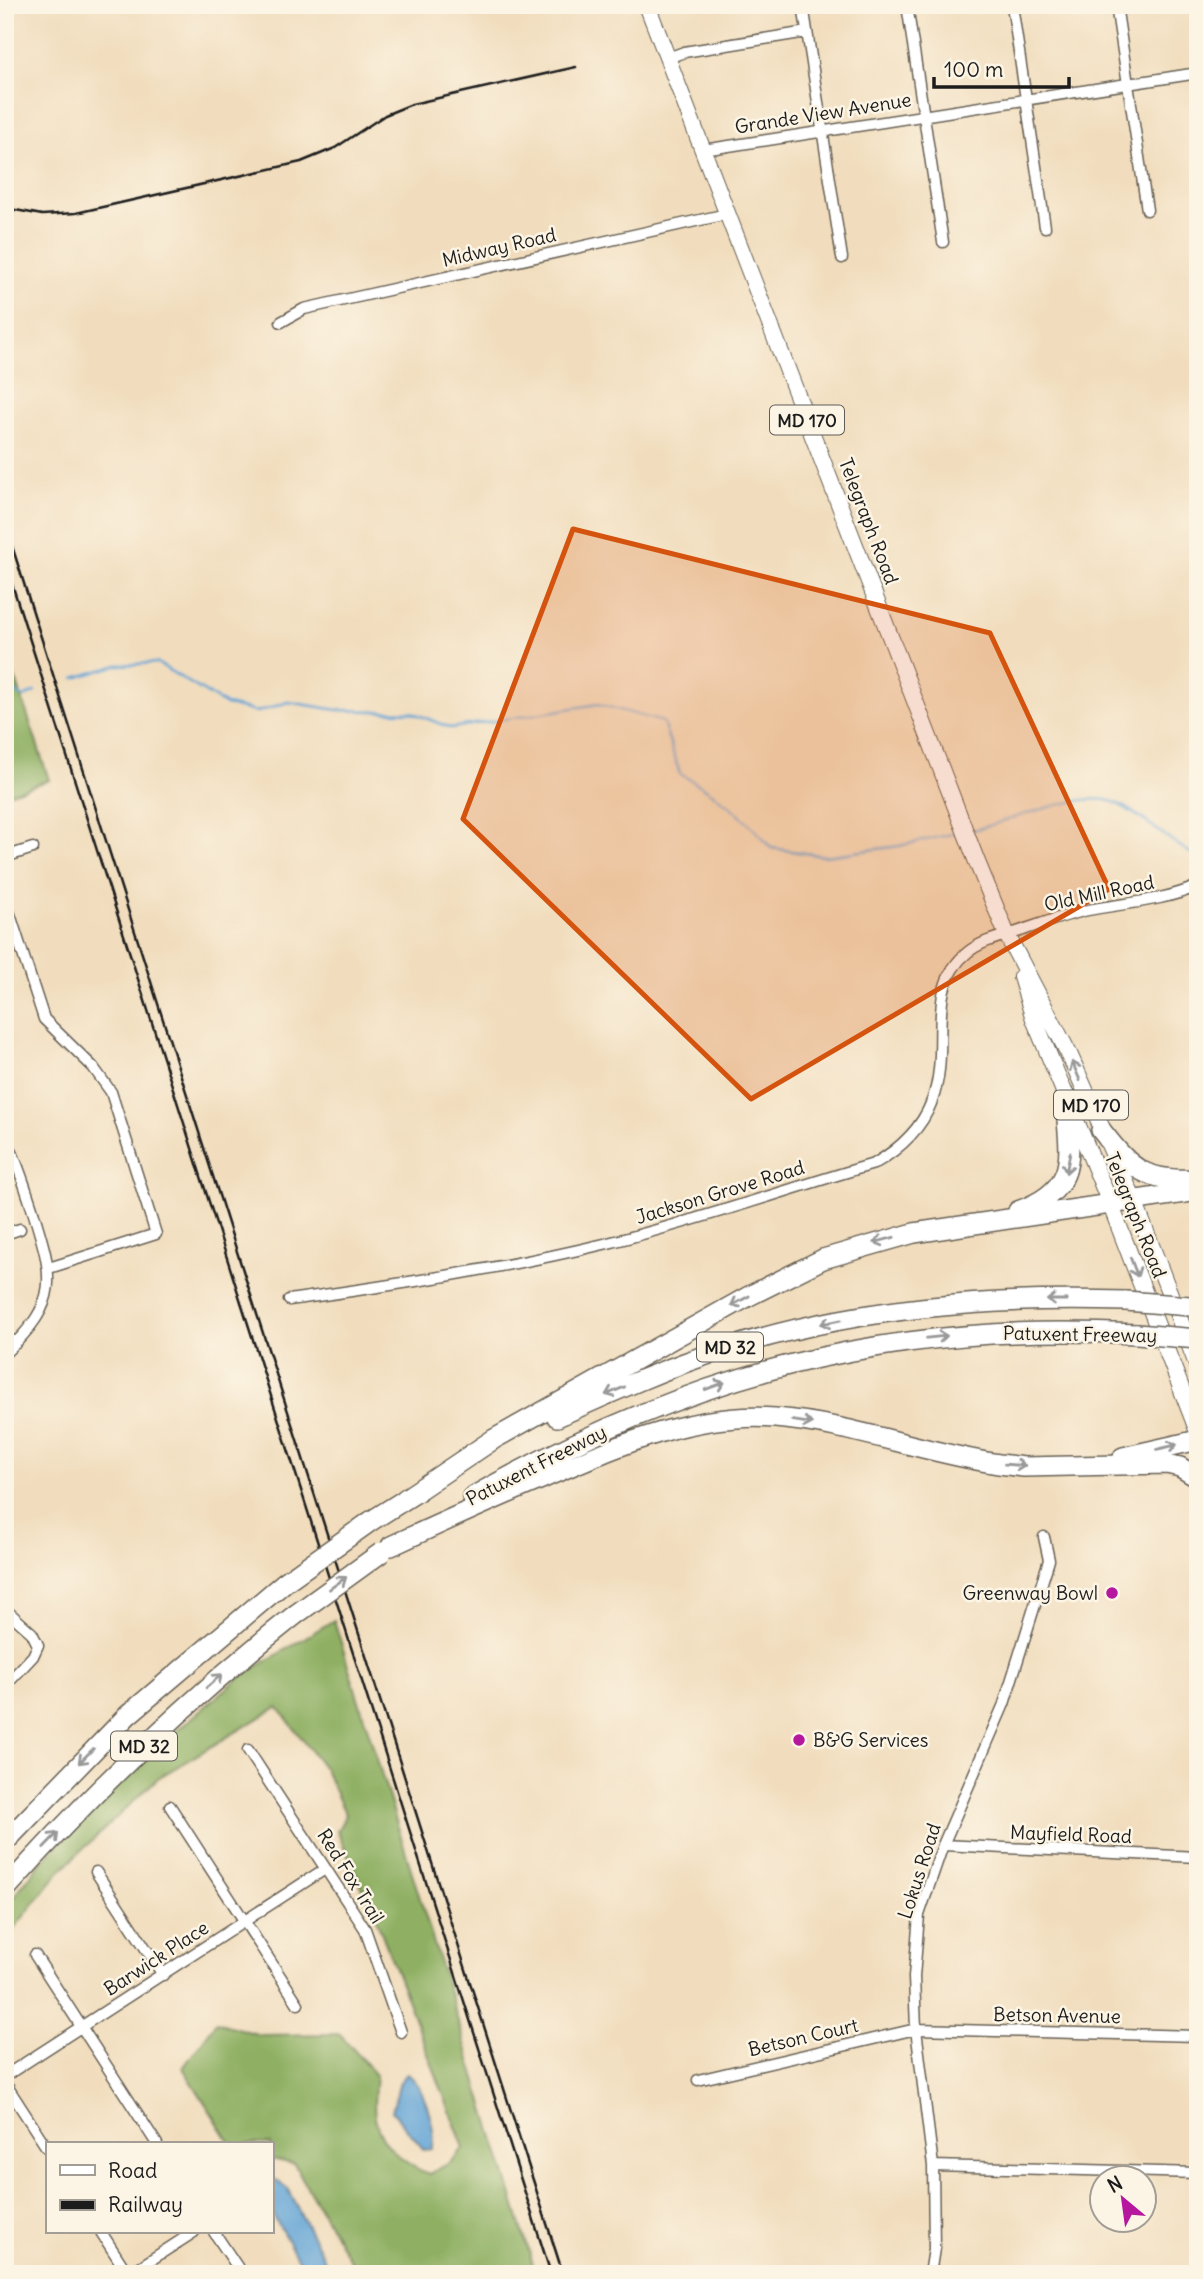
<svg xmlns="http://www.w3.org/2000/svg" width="1203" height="2279" font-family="Delius,sans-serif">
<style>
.forest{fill:#8fb064;stroke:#566640;stroke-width:2}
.water{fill:#61a3d5;stroke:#3e6078;stroke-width:2}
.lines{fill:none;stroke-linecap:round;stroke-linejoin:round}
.stream{stroke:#61a3d5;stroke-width:2.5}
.street-casing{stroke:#676054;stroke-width:13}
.primary-casing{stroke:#676054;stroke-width:18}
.highway-casing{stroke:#676054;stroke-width:22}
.street{stroke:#fff;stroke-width:10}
.primary{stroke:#fff;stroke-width:16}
.highway{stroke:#fff;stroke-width:19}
.rail{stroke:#1c1c1c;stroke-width:2.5}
.highway-bridge-casing{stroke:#676054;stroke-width:22;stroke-linecap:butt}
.highway-bridge{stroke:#fff;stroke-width:19}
.oneway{stroke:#999}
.marked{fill:#d4530e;fill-opacity:0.2;stroke:#d4530e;stroke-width:5;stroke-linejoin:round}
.poi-dot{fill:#b5179e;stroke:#fcf5e5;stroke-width:2.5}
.labels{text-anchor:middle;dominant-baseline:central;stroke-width:5;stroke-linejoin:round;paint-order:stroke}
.shield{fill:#fcf5e5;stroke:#5f5d58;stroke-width:2}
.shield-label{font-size:18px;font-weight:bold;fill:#1c1c1c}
.street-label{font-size:19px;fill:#1c1c1c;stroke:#fcf5e5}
.poi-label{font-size:19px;fill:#1c1c1c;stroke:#fcf5e5;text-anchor:end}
</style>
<rect width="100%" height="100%" fill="#fcf5e5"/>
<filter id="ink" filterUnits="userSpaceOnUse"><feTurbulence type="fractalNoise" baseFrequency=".0143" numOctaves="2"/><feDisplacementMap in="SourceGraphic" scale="14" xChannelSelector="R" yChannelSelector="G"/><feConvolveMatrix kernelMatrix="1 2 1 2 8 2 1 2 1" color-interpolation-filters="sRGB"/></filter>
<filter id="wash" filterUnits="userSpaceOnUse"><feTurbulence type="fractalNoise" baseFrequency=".00686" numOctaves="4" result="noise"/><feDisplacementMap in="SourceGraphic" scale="28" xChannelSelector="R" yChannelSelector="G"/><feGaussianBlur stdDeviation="1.57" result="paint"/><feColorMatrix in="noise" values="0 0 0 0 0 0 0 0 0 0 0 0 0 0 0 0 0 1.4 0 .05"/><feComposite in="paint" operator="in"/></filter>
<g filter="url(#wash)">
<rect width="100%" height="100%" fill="#f1ddbd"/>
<!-- forest -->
<path class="forest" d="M5,647l44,133 -44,15z
M334,1620l202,654h-178l-64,-110 -23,-5v-15h-40l-48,-76 33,-46 44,13 80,-1 36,41c-1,14 -4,32 0,46 6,26 30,44 53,53l21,-11 14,-15 -90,-235 -37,-82 9,-16 -22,-47 -46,-61 -120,71 -99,94 -54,68v-33l38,-47 103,-103 94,-80z"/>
<!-- water -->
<path class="water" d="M407,2074c15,6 32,60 25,75l-8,1 -32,-39 8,-29z
M273,2178l14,10 45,86h-26l-35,-63z"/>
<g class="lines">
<!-- stream -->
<path class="stream" d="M75,678l43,-13 39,-2 69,42 31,7 31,-10 50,8 73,2 40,16 147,-24 65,18 17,52c37,19 65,42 91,74l54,8 74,-10 58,-13
M5,686l19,11 11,-5
M973,830c34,-8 114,-42 143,-27 29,14 53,39 82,54"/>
</g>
</g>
<g filter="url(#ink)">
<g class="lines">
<!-- street casing -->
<g class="street-casing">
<path id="street" d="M803,5l39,253
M907,5l36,237
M1012,5l33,222
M1116,5l31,205
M668,58l16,-6 123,-20
M703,150l495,-77
M281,322l23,-13 423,-95
M5,857l28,-9
M5,899l39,120 49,48 18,25 45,142 -107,34
M5,1137c12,23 19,47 27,71 21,68 30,93 -27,145
M5,1234l15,-5
M289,1300c106,-15 211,-31 315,-56 91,-22 180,-54 270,-80 115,-67 30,-161 94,-212 14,-11 32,-15 49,-20 24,-8 47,-17 71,-22 37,-7 76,-9 110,-24
M5,1334l10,10
M5,1609l27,24 6,12 -5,11 -28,30
M248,1750l117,179 36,103
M170,1806l128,198
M943,1845l255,12
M96,1872l67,103
M35,1955l122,189
M5,2076l320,-207
M698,2080l218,-51 282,7
M5,2083l42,65
M933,2166l265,7
M101,2232l27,42
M214,2232l28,42
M129,2274l65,-42
M930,2274l4,-25 -1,-83 -17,-137 -2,-52 5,-62 24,-70 61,-141 45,-144 -5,-23"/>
</g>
<!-- primary casing -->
<g class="primary-casing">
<path id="primary" d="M647,5l330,857 30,73 63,121 64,145 64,166
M1021,977l13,42 76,184 88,229"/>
</g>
<!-- highway casing -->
<g class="highway-casing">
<path id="highway" d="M1101,1130c31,40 44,52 97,49
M1018,1211c66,-23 50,-60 47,-115
M557,1417c55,-25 110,-50 168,-68 130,-42 265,-52 401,-48
M1123,1457l75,-17
M472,1497c217,-123 415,-177 665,-163
M405,1499l89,-60 255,-143 74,-37 91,-26 284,-42
M371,1521l46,-29
M391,1546c52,-24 103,-47 155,-69 74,-32 147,-65 229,-59 76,6 149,35 224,46l25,3 143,-3 13,3 18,11
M5,1842l123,-127 157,-133
M5,1890c89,-100 185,-192 290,-275"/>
</g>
<!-- street -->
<use href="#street" class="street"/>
<!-- primary -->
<use href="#primary" class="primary"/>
<!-- highway -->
<use href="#highway" class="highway"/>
<!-- rail -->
<path class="rail" d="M5,208l37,7 34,-2 225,-51 34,-14 50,-33 27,-11 164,-37
M5,524l558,1750
M5,562l546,1712"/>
<!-- highway-bridge casing -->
<g class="highway-bridge-casing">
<path id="highway-bridge" d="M1126,1301l64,5
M1137,1334l61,5
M285,1582l86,-61
M295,1615l87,-63"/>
</g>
<!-- highway-bridge -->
<use href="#highway-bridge" class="highway-bridge"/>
</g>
<!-- one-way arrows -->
<defs><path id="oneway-shaft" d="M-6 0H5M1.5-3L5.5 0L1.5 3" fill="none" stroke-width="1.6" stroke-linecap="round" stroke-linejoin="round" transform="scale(1.75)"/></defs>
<g class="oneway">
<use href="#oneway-shaft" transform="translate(1076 1071) rotate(-113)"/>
<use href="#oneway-shaft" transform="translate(1068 1163) rotate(101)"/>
<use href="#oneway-shaft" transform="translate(884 1240) rotate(165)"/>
<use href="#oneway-shaft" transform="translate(1134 1267) rotate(69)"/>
<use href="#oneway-shaft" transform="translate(1057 1300) rotate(180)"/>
<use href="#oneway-shaft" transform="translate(740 1301) rotate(151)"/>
<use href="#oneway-shaft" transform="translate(831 1322) rotate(168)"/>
<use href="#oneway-shaft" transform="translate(937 1337) rotate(-6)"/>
<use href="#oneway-shaft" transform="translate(715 1386) rotate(-20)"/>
<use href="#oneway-shaft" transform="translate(615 1391) rotate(157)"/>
<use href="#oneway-shaft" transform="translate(802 1422) rotate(9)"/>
<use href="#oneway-shaft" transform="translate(1167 1447) rotate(-13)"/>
<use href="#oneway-shaft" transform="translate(1015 1465) rotate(5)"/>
<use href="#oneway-shaft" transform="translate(338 1583) rotate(-36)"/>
<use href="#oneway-shaft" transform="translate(214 1681) rotate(-41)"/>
<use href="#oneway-shaft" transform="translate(86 1756) rotate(135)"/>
<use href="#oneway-shaft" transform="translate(51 1840) rotate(-46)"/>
</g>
</g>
<!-- marked area -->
<path class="marked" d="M573,529l417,104 119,256 -358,210 -288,-280z"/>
<!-- markers -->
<g class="poi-dot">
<circle cx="1112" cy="1593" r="7"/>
<circle cx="799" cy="1740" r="7"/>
</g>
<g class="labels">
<!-- shield labels -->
<g class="shield">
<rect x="770" y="405.5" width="74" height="29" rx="5"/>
<rect x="1054" y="1090.5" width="74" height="29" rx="5"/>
<rect x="697" y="1332.5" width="66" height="29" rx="5"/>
<rect x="111" y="1731.5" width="66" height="29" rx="5"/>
</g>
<g class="shield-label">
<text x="807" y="420">MD 170</text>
<text x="1091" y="1105">MD 170</text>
<text x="730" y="1347">MD 32</text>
<text x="144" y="1746">MD 32</text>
</g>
<!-- street labels -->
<g class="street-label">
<text transform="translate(823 113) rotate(-9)">Grande View Avenue</text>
<text transform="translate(499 247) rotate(-13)">Midway Road</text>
<text transform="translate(869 521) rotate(69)">Telegraph Road</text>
<text transform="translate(1099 893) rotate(-12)">Old Mill Road</text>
<text transform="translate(720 1192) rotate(-17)">Jackson Grove Road</text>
<text transform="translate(1136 1215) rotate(68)">Telegraph Road</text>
<text transform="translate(1080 1334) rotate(1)">Patuxent Freeway</text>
<text transform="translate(536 1465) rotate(-27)">Patuxent Freeway</text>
<text transform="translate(1071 1834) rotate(2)">Mayfield Road</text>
<text transform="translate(919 1871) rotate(-72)">Lokus Road</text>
<text transform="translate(351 1876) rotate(58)">Red Fox Trail</text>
<text transform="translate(156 1958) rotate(-33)">Barwick Place</text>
<text transform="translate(1057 2015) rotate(1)">Betson Avenue</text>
<text transform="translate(803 2037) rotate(-13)">Betson Court</text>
</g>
<!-- poi labels -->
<g class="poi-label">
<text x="1098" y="1593">Greenway Bowl</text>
<text x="813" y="1740" text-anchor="start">B&amp;G Services</text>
</g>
</g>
<!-- margin -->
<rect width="1203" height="2279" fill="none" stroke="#fcf5e5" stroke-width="28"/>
<!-- legend -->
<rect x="46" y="2142" width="228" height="91" fill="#fcf5e5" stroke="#a29e95" stroke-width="2"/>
<rect x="60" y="2165" width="35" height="10" fill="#ffffff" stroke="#a29e95" stroke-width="2"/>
<text x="108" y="2178" font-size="21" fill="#1c1c1c">Road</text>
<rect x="60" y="2200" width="35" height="10" fill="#1c1c1c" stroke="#a29e95" stroke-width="2"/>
<text x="108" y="2212" font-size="21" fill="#1c1c1c">Railway</text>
<!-- north arrow -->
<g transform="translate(1123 2199) rotate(331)"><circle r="33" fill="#fcf5e5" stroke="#a29e95" stroke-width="2"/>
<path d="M0-5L12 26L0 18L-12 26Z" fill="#b5179e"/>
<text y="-10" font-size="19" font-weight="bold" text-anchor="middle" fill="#1c1c1c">N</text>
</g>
<!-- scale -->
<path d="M934 77v10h135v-10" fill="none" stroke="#1c1c1c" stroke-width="3.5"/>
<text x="944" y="77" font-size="21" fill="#1c1c1c" stroke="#fcf5e5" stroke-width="5" paint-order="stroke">100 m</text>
</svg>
